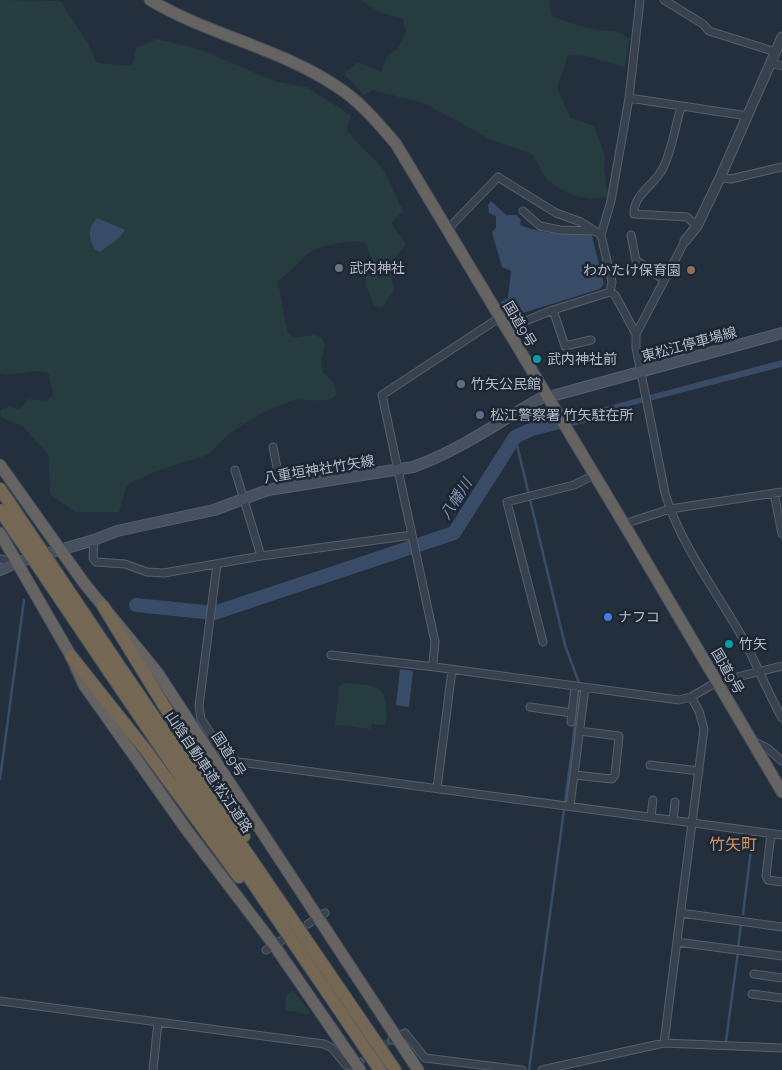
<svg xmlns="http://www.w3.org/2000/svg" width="782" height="1070" font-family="Raleway,'Noto Sans JP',sans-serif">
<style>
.green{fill:#263c3f}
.water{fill:#394c67}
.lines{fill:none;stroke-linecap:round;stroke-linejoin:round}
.stream{stroke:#394c67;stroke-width:2.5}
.river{stroke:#394c67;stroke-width:14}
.minor-tunnel{stroke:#3a4453;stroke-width:7;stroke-dasharray:7 3.5;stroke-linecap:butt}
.minor-casing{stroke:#565f6c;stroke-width:9}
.tertiary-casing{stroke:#565f6c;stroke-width:11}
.secondary-casing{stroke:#565f6c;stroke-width:12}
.trunk-casing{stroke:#434c59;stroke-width:13}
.motorway-casing{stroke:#434c59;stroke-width:14}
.minor{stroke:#38414e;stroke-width:7}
.tertiary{stroke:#38414e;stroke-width:9}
.secondary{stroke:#465061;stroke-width:10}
.trunk{stroke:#656462;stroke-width:11}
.motorway{stroke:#746855;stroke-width:12}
.motorway-bridge-casing{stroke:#434c59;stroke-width:14;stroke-linecap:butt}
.motorway-bridge{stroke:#746855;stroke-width:12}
.worship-dot{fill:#6b7280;stroke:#1d2633;stroke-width:2}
.education-dot{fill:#8d6e63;stroke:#1d2633;stroke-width:2}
.culture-dot{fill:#0f9aa8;stroke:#1d2633;stroke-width:2}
.service-dot{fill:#5c6f8a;stroke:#1d2633;stroke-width:2}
.shop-dot{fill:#3f7fe0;stroke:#1d2633;stroke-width:2}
.labels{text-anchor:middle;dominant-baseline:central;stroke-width:5;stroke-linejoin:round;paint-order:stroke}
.poi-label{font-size:14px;fill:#b4bcc9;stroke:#1d2633;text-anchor:start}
.street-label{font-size:14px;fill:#b4bcc9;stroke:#1d2633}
.water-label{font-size:15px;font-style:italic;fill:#7c92b1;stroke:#1d2633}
.quarter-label{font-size:16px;fill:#d59563;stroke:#1d2633}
</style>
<rect width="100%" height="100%" fill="#242f3e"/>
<!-- green -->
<path class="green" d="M0,0l60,1 28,42 9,20 35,3 4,-18 21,-9 42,10 75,32 32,6 45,28 -4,16 37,39 19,41 -12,12 15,21 -17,22 5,24 -12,18 -8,-2 -8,-20v-10l10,-8 -11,-25c-13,-5 -47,3 -58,11 -10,9 -18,19 -29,27l9,50 6,7 22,-3 7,3 3,8 -4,15 1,10 12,12 2,11 -4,5 -15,2 -21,-2 -30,12 -32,19 -27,25 -48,15 -32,15 -8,27h-44l-25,-18 -2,-40 -26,-28 -21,-9 -1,-7 9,-3 11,2 9,-10 18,2 6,-6 -4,-21c-16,-8 -32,4 -49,-1z
M359,0h191l2,16c15,6 31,12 47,14 16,2 17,-2 30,9l-4,28 -39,-11 -18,-1 -11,33 13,29 24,9 11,30 -1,12 4,29 -16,2 -23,-5 -22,-14 -15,-26 -40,-14 -66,-36 -53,-14 -9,5 -20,-21 14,-12 23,10 6,-16 11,-8 8,-17 -3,-12 -21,-6z
M345,683c36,3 44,2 41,42l-14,-1 -1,5 -36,-4 4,-38z
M293,990l16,21v3l-24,-4 1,-15z"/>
<!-- water -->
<path class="water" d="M491,201l15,14h10l5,5 -1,5c25,10 45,10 71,7l13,52 -4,5 -90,28 -9,-15 7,-4 3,-27 -9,-4 -10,-35 4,-4v-12l-7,-3 -1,-8z
M97,218l28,12 -5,7 -20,15 -6,-3c-5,-12 -7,-20 3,-31z
M782,360v7l-211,54 -4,-4z
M400,669l13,2 -4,36 -13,-2z"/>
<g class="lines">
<!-- stream -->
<path class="stream" d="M515,437l50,208 14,38 -6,60 -44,327
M0,779l24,-179
M743,914l10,-80
M738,947l3,-23
M726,1041l12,-89"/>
<!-- river -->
<path class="river" d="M136,605l78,8 240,-80 61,-96 17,-8 55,-14"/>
<!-- minor-tunnel -->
<path class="minor-tunnel" d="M359,1062l33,-22"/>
<!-- minor casing -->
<g class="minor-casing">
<path id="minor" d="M640,0l-11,98 119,18
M664,0l39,24 6,7 67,21
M771,63l11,3
M629,98l-18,103 -10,34 11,47 -2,10 5,3 21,39
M681,107c-6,20 -9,43 -18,61 -7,16 -30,26 -29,46l53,3 10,9
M720,178l11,1 51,-12
M523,211l17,15 20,4 34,1
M446,231l52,-54 58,36 25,9 20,13
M631,235l5,25 28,20
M685,241l-49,93v14l29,145c15,51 50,96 76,142 15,27 26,56 41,83
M499,318l-117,77 53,247 -2,21 2,4 244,33 12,-3 26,-15 65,-16
M505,329l48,-19
M591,340l-26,6 -12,-36 57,-18
M273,447l8,41
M235,470l26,86
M774,493l8,41
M624,524l46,-15 112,-17
M94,540l-1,18 3,4 29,2 22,8 17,1 97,-17 151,-21
M0,559l17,3
M543,642l-36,-140 67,-17 20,-10
M331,655l104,12
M530,707l42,6
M571,722l4,-36
M753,741l14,7 15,13
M216,742l8,13 15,7 543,73
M212,745l4,-3 -15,-23 -2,-13 18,-142
M650,765l49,6
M574,775l38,4 3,-4 4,-39 -40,-5
M437,788l15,-118
M570,806l15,-118
M651,817l2,-17
M673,820l2,-18
M771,834l-5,42 2,4 14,2
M681,913l101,14
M308,924l17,-11
M677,942l105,14
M266,950l16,-10
M754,974l28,4
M752,994l30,4
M0,1001l324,43 8,4 14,17 6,1 7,-4
M392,1040l13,-7 20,25 97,12
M664,1043l40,-314 -5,-18 -8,-14
M153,1070l5,-48
M542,1070l122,-27 118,5"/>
</g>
<!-- tertiary casing -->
<g class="tertiary-casing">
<path id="tertiary" d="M685,241l12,-15 23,-48 62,-141"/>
</g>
<!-- secondary casing -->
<g class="secondary-casing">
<path id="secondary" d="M0,570l18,-8 76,-22 23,-9 97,-21 54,-20 145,-23c48,-17 89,-48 132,-71h7l230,-63"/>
</g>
<!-- trunk casing -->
<g class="trunk-casing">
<path id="trunk" d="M150,0c59,35 129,48 186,86 24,15 42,37 60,58l228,380 158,268
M0,465l84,118 73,89 261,398
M0,533l71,123 13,29 102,144 88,116 86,125"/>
</g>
<!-- motorway casing -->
<g class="motorway-casing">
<path id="motorway" d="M0,489l9,13
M103,606l141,230
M71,656l77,97 91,124
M120,667l275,403
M110,673l270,397"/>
</g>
<!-- minor -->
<use href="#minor" class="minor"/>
<!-- tertiary -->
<use href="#tertiary" class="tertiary"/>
<!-- secondary -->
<use href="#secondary" class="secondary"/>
<!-- trunk -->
<use href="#trunk" class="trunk"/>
<!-- motorway -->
<use href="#motorway" class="motorway"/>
<!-- motorway-bridge casing -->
<g class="motorway-bridge-casing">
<path id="motorway-bridge" d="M9,502l111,165
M0,510l110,163"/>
</g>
<!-- motorway-bridge -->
<use href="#motorway-bridge" class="motorway-bridge"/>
</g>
<!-- markers -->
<circle class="worship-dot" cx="339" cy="268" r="5"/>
<circle class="education-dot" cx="691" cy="270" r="5"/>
<g class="culture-dot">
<circle cx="537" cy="359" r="5"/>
<circle cx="729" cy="644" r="5"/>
</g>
<g class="service-dot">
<circle cx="461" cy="384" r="5"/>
<circle cx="480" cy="415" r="5"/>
</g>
<circle class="shop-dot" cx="608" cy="617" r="5"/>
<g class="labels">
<!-- poi labels -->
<g class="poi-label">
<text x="349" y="268">武内神社</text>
<text x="681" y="270" text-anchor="end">わかたけ保育園</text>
<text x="547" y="359">武内神社前</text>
<text x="471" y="384">竹矢公民館</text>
<text x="490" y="415">松江警察署 竹矢駐在所</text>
<text x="618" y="617">ナフコ</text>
<text x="739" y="644">竹矢</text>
</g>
<!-- street labels -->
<g class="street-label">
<text transform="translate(520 324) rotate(59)">国道9号</text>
<text transform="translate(689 344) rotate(-15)">東松江停車場線</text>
<text transform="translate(319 469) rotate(-9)">八重垣神社竹矢線</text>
<text transform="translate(728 671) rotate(60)">国道9号</text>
<text transform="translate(229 754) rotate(57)">国道9号</text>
<text transform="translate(209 772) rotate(56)">山陰自動車道;松江道路</text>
</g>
<!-- water labels -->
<g class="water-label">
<text transform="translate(456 499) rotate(-57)">八幡川</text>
</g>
<!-- quarter labels -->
<g class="quarter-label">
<text x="733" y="844">竹矢町</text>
</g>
</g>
</svg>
